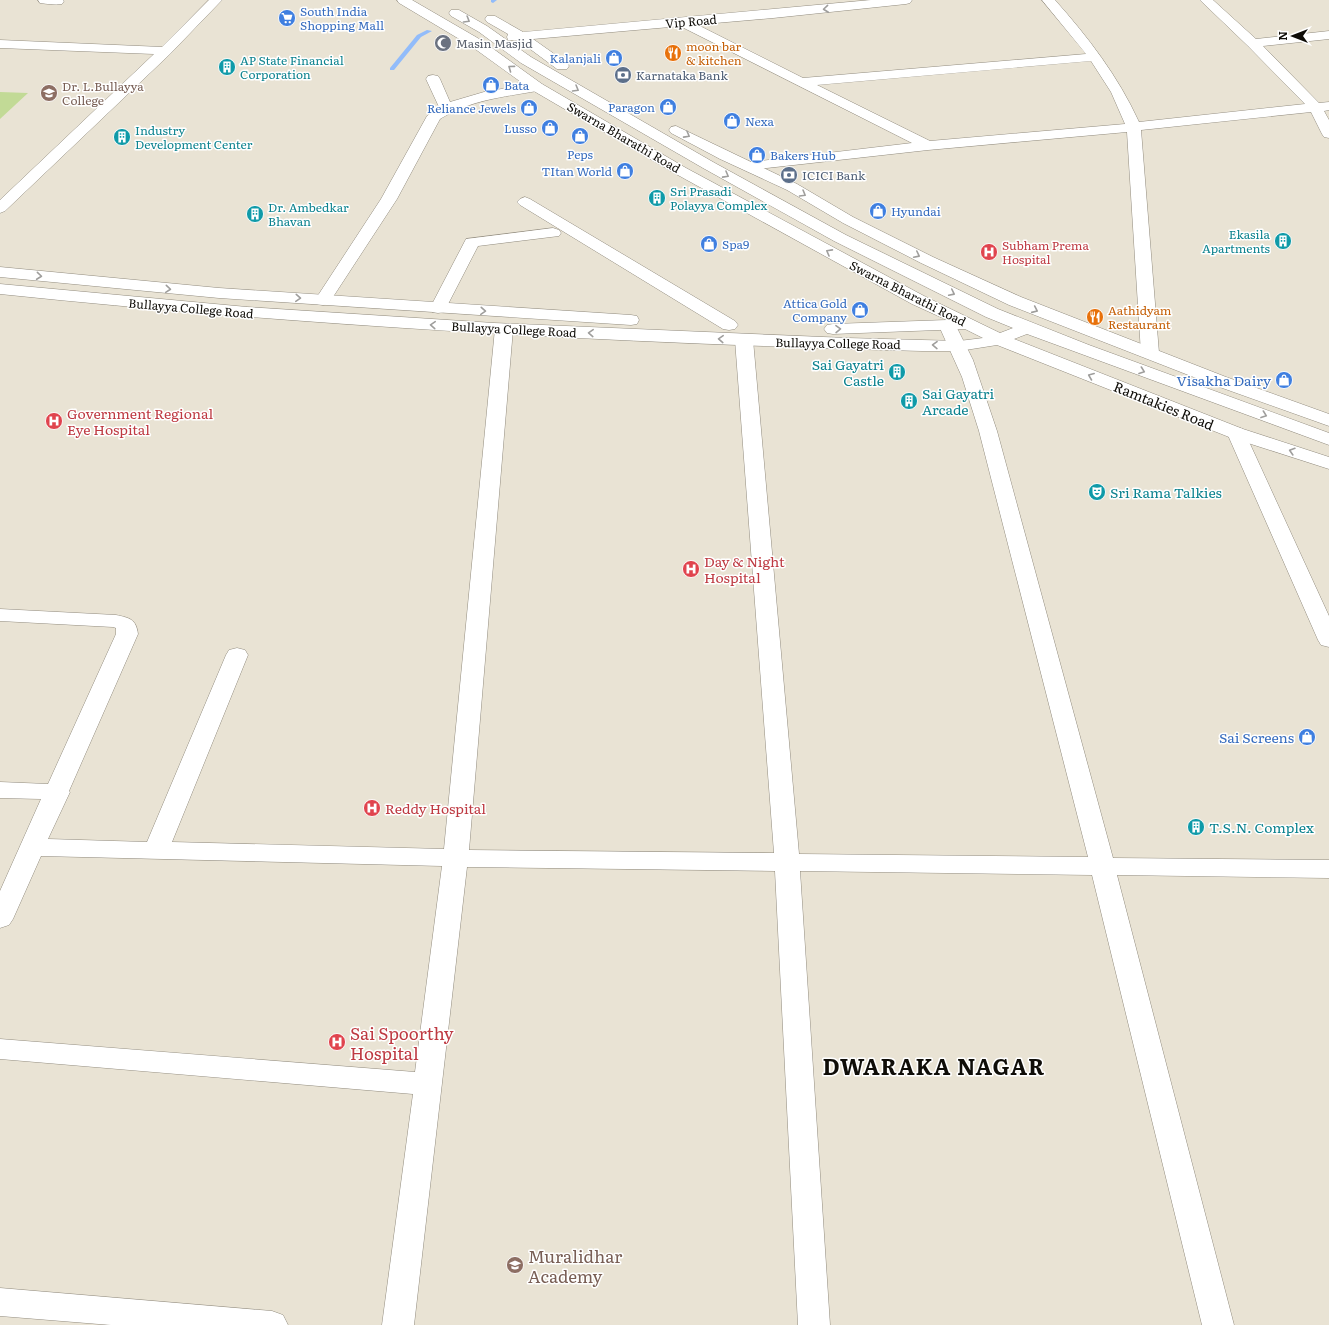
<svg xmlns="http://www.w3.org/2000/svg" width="1329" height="1325" font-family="Literata,serif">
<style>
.green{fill:#c2da96}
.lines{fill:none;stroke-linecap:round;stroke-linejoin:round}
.stream{fill:#92bcfa;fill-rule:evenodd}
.minor-casing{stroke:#928c7f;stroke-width:1}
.major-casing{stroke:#928c7f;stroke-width:1}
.minor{fill:#fff;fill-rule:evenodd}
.major{fill:#fff;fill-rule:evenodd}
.oneway{stroke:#9f9e9c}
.labels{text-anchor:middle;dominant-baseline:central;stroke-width:3;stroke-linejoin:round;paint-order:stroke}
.far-shop-label{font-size:12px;fill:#366cbe;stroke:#fff;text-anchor:start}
.far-street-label{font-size:12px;fill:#0f0d08;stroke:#fff}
.far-worship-label{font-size:12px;fill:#5b616d;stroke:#fff;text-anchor:start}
.far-food-label{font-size:12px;fill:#c56008;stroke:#fff;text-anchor:start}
.far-culture-label{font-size:12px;fill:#0d838f;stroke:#fff;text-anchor:start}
.far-service-label{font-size:12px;fill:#4e5e75;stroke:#fff;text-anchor:start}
.far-education-label{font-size:12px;fill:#785e54;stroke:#fff;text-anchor:start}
.far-health-label{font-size:12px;fill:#be3a42;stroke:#fff;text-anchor:start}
.culture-label{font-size:14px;fill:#0d838f;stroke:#fff;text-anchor:start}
.shop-label{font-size:14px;fill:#366cbe;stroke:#fff;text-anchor:end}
.street-label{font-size:14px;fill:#0f0d08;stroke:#fff}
.health-label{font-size:14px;fill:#be3a42;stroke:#fff;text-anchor:start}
.near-health-label{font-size:17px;fill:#be3a42;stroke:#fff;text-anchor:start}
.near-education-label{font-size:17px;fill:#785e54;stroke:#fff;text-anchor:start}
.near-district-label{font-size:22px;font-weight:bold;letter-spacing:1px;fill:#0f0d08;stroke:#fff}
</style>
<rect width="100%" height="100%" fill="#e9e3d4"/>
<!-- green -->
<path class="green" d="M0,92l28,1 -28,26z"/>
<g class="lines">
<!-- stream -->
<path class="stream" d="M491,0h6l-4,3 -2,-1z
M427,30l5,1 -11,6 -27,33h-4v-2l27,-33z"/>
<!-- minor casing -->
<g class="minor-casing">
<path id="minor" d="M38,0h25l1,1 -2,3c-7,1 -15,0 -22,-1z
M209,0h13l-52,54 -165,157 -5,2v-13l154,-146 -154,-6v-8l162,7z
M1042,0h13c33,37 63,76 84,122l166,-18 -57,-58 -48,-46h13l43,39 73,-8v8l-66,7 56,57 10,-1v8l-5,1 5,9v18l-5,-1 -2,-3 -11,-22 -170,18 18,223 -3,4 -6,1 -6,-1 -3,-4 -14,-221 -199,18 -179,20 -5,-1 -2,-3 2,-3 168,-20 -236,-119 -2,-3 2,-3h8l119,60 283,-24zM1091,61l20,31 14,32 -195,17 -113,-56z
M433,75l5,1 2,3 10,23 34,-10 53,-9 5,1 2,3 -2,3 -5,1c-34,6 -67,9 -97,28l-43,80 -66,101 -2,4 -6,1 -6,-1 -2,-4 66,-101 46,-83 12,-9 -13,-28 2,-3z
M525,197l5,2 205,122 3,4 -3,4 -6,1 -6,-1 -203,-124 -3,-3 3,-3z
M553,228l6,2 2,3 -2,3 -81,10 -34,66 -6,1 -6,-1 -2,-4 36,-69z
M948,321l6,1 19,38 24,71 116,427 216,2v18l-212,-3 117,450h-32l-110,-450 -292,-4 30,454h-32l-23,-454 -308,-4 -53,458h-32l31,-231 -413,-35v-20l415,33 27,-206 -401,-10 -28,63 -4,6 -9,3v-37l41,-92 -41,-1v-16l48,2 68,-150v-6l-3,-1 -113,-6v-12l116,6c14,3 20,4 22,19l-69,157 1,1 -22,47 99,3 79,-187 3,-5 8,-2 8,2 3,5 -76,187 272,7 51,-520 3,-4 6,-1 6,1 3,4 -44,521 305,3 -39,-513 3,-4 6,-1 6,1 3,4 46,514 289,3 -109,-426 -17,-54 -23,-51 3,-4z
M1236,427l7,2 2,4 84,183v31l-8,-2 -3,-5 -91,-207 2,-4z
M0,1288l272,23 11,4 5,10h-177l-111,-9z"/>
</g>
<!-- major casing -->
<g class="major-casing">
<path id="major" d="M397,0h15l69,40 61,44 144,84 238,128 76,37 13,-5 -27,-11 -152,-76 -131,-73 -182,-105 -42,-31 -28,-16 -2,-3 2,-3h8l28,16 44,31 182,105 133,73 152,74 91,36 240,88v12l-302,-111 -13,5 229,90 86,28v12l-100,-32 -232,-92 -38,6h-37c-308,-8 -616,-25 -922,-57v-10l247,23 247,16 353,15 112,3 24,-3 -18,-9 -132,5 -6,-1 -3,-4 3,-4 6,-1 114,-4 -35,-16 -236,-130 -144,-84 -61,-44 -72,-43z
M871,0h41l-2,3 -4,1 -133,14 -240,21 34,24 2,3 -2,3h-10l-39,-29h-10l-1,-3 1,-3 -21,-12 -2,-3 2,-3h8l28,16z
M676,126l121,58 56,33 80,40 88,40 205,80 103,37v12l-115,-41 -205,-80 -88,-42 -78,-40 -56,-33 -67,-31 -49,-26 -2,-3 2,-3z
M0,267l219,21 412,27 6,1 2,4 -2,4 -6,1 -412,-27 -219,-21z"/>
</g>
<!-- minor -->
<use href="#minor" class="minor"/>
<!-- major -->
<use href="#major" class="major"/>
</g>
<!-- one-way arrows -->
<defs><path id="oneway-chevron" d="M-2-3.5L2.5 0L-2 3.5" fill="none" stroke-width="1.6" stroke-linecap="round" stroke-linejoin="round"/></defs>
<g class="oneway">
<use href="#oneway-chevron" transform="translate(826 9) rotate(174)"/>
<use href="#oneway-chevron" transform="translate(467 20) rotate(31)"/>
<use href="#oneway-chevron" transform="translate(511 68) rotate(-144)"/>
<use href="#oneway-chevron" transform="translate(576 89) rotate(30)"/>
<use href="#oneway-chevron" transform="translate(687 135) rotate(29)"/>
<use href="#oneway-chevron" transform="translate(726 175) rotate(29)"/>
<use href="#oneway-chevron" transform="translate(803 194) rotate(30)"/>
<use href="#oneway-chevron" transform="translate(829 252) rotate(-151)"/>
<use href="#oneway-chevron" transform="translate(917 255) rotate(27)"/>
<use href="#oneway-chevron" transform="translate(39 276) rotate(6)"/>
<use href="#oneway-chevron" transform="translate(168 289) rotate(5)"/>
<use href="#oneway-chevron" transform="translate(952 293) rotate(26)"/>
<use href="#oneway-chevron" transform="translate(298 298) rotate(4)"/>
<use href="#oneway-chevron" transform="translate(1035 310) rotate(24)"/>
<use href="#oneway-chevron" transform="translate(483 311) rotate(4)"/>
<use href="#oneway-chevron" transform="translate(433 325) rotate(-176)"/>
<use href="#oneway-chevron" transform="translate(838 329) rotate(-1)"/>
<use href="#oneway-chevron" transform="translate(591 333) rotate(-177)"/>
<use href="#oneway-chevron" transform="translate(721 339) rotate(-177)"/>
<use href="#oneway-chevron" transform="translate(935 345) rotate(-179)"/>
<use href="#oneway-chevron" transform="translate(1142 371) rotate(20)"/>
<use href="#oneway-chevron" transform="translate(1091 376) rotate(-158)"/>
<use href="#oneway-chevron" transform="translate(1264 415) rotate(20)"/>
<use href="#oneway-chevron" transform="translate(1292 451) rotate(-163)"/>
</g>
<!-- icons -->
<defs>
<g id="supermarket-disc" transform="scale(0.9)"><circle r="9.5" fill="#3f7fe0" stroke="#fff"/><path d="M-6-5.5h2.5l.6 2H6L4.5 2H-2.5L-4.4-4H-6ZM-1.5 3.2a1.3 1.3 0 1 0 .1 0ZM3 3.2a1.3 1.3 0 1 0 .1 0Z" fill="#fff"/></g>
<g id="mosque-disc" transform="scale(0.9)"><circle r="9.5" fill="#6b7280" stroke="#fff"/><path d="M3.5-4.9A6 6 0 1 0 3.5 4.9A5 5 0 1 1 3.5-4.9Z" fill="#fff"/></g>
<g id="restaurant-disc" transform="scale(0.9)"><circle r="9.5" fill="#e8710a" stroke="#fff"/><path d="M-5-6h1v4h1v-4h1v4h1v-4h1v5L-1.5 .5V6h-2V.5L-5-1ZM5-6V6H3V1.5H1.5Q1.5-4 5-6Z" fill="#fff"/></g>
<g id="shop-disc" transform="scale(0.9)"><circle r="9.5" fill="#3f7fe0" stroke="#fff"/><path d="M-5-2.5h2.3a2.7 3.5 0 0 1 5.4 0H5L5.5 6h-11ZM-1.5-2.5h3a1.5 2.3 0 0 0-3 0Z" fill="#fff"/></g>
<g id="building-disc" transform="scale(0.9)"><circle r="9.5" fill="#0f9aa8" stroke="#fff"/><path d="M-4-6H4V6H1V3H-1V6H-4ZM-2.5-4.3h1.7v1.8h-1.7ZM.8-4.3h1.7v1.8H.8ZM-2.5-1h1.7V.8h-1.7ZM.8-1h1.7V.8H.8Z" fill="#fff"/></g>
<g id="bank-disc" transform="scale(0.9)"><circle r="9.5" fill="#5c6f8a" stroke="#fff"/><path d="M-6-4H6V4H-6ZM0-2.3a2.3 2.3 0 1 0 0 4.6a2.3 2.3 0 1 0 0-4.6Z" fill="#fff"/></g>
<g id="university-disc" transform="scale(0.9)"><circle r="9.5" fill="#8d6e63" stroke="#fff"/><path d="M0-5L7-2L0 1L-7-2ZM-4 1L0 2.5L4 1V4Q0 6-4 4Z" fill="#fff"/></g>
<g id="hospital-disc" transform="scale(0.9)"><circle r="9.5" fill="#e0444e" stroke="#fff"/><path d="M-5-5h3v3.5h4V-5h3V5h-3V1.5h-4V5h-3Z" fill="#fff"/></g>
<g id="theatre-disc" transform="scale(0.9)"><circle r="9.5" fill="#0f9aa8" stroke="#fff"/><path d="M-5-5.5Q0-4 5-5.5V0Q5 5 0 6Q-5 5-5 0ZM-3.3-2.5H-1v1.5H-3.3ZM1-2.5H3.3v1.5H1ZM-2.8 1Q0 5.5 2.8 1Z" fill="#fff"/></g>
</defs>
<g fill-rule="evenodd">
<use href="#supermarket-disc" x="287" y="18"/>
<use href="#mosque-disc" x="443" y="43"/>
<use href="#restaurant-disc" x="673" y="53"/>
<use href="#shop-disc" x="614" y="58"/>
<use href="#building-disc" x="227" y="67"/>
<use href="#bank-disc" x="623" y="75"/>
<use href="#shop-disc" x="491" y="85"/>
<use href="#university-disc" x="49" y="93"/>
<use href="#shop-disc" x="668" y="107"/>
<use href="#shop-disc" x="529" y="108"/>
<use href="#shop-disc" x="732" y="121"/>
<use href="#shop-disc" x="550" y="128"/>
<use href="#shop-disc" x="580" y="136"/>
<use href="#building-disc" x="122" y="137"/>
<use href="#shop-disc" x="757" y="155"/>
<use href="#shop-disc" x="625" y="171"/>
<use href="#bank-disc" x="789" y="175"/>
<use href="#building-disc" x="657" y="198"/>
<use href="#shop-disc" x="878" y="211"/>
<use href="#building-disc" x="255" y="214"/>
<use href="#building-disc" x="1283" y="241"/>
<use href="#shop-disc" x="709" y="244"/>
<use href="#hospital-disc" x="989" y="252"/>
<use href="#shop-disc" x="860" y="310"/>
<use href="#restaurant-disc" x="1095" y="317"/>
<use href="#building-disc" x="897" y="372"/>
<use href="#shop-disc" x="1284" y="380"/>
<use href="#building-disc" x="909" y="401"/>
<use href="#hospital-disc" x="54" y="421"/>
<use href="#theatre-disc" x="1097" y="492"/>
<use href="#hospital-disc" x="691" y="569"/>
<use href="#shop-disc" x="1307" y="737"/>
<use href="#hospital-disc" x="372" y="808"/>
<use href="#building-disc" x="1196" y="827"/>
<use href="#hospital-disc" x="337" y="1042"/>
<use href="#university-disc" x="515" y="1265"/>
</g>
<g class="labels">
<!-- far-shop labels -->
<g class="far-shop-label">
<text x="300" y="11">South India<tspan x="300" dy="14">Shopping Mall</tspan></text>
<text x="601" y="58" text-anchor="end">Kalanjali</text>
<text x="504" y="85">Bata</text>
<text x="655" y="107" text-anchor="end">Paragon</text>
<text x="516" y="108" text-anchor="end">Reliance Jewels</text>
<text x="745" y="121">Nexa</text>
<text x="537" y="128" text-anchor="end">Lusso</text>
<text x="580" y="154" text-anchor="middle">Peps</text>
<text x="770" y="155">Bakers Hub</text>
<text x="612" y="171" text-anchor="end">TItan World</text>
<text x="891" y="211">Hyundai</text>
<text x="722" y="244">Spa9</text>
<text x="847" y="303" text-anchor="end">Attica Gold<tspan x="847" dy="14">Company</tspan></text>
</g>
<!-- far-street labels -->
<g class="far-street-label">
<text transform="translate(691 21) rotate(-5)">Vip Road</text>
<text transform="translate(624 137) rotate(30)">Swarna Bharathi Road</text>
<text transform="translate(908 293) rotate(27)">Swarna Bharathi Road</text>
<text transform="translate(191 308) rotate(5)">Bullayya College Road</text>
<text transform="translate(514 329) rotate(3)">Bullayya College Road</text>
<text transform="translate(838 343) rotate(1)">Bullayya College Road</text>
</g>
<!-- far-worship labels -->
<g class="far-worship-label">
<text x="456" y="43">Masin Masjid</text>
</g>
<!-- far-food labels -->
<g class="far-food-label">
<text x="686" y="46">moon bar<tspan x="686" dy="14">&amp; kitchen</tspan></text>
<text x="1108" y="310">Aathidyam<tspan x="1108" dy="14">Restaurant</tspan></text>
</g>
<!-- far-culture labels -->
<g class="far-culture-label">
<text x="240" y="60">AP State Financial<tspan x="240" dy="14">Corporation</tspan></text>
<text x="135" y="130">Industry<tspan x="135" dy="14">Development Center</tspan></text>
<text x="670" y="191">Sri Prasadi<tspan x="670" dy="14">Polayya Complex</tspan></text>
<text x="268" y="207">Dr. Ambedkar<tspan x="268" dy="14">Bhavan</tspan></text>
<text x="1270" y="234" text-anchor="end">Ekasila<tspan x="1270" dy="14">Apartments</tspan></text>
</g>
<!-- far-service labels -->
<g class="far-service-label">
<text x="636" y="75">Karnataka Bank</text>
<text x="802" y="175">ICICI Bank</text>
</g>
<!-- far-education labels -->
<g class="far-education-label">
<text x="62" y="86">Dr. L.Bullayya<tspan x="62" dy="14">College</tspan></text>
</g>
<!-- far-health labels -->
<g class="far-health-label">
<text x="1002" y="245">Subham Prema<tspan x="1002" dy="14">Hospital</tspan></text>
</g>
<!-- culture labels -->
<g class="culture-label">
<text x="884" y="364" text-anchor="end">Sai Gayatri<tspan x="884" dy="16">Castle</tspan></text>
<text x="922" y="393">Sai Gayatri<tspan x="922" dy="16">Arcade</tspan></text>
<text x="1110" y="492">Sri Rama Talkies</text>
<text x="1209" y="827">T.S.N. Complex</text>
</g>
<!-- shop labels -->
<g class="shop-label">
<text x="1271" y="380">Visakha Dairy</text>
<text x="1294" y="737">Sai Screens</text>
</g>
<!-- street labels -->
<g class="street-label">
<text transform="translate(1164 405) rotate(22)">Ramtakies Road</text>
</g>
<!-- health labels -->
<g class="health-label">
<text x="67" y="413">Government Regional<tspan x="67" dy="16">Eye Hospital</tspan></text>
<text x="704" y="561">Day &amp; Night<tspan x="704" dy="16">Hospital</tspan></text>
<text x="385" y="808">Reddy Hospital</text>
</g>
<!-- near-health labels -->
<g class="near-health-label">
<text x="350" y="1032">Sai Spoorthy<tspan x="350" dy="20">Hospital</tspan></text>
</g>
<!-- near-education labels -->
<g class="near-education-label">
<text x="528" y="1255">Muralidhar<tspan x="528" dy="20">Academy</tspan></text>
</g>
<!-- near-district labels -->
<g class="near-district-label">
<text x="934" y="1065">DWARAKA NAGAR</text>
</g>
</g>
<!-- north arrow -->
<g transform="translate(1293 36) rotate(270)" stroke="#ffffff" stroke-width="3" paint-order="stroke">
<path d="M0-3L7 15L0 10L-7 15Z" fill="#0f0d08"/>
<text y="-6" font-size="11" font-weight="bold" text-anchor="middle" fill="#0f0d08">N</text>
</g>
</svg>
